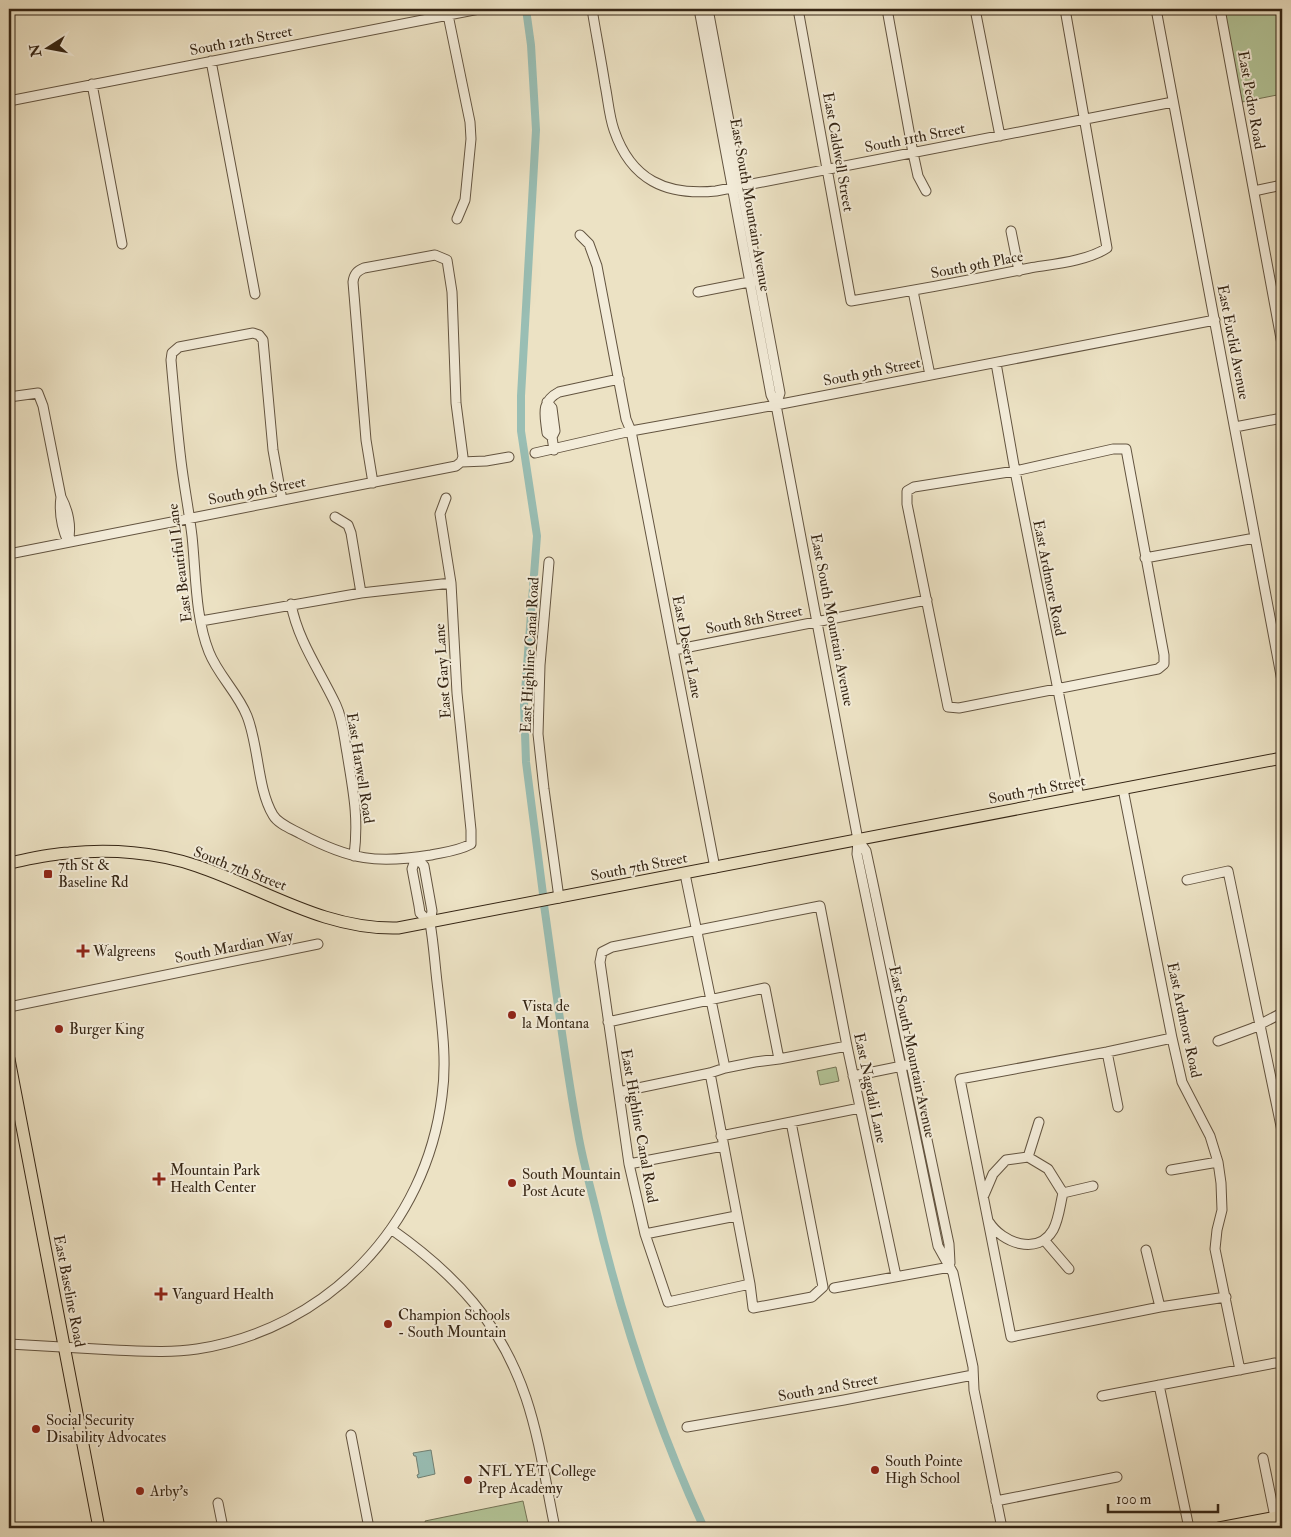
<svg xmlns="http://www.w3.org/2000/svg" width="1291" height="1537" font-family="'IM FELL Double Pica',serif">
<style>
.green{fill:#b3c497;stroke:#747456}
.water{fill:#99beb4;stroke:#718174}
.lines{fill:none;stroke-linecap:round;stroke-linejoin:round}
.canal{stroke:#99beb4;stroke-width:8}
.minor-casing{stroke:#635440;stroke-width:11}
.major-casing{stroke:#352514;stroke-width:13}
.minor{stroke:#f3ecd9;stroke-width:9}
.major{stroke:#ece2c4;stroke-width:11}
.poi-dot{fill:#8f2418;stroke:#f3ecd9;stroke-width:2}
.labels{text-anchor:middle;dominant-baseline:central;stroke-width:4;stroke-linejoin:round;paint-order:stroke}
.street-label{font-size:15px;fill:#352514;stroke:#f3ecd9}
.poi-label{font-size:15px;fill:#352514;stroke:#f3ecd9;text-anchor:start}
</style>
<rect width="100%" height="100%" fill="#ece2c4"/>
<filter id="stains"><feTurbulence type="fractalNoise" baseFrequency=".004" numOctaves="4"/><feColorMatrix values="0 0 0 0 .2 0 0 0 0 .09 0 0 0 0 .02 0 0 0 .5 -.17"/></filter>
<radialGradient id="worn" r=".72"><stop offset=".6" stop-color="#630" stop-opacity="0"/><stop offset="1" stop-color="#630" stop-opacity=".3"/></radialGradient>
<!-- green -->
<path class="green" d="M1224,9h58v85l-40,8z
M836,1067l3,14 -19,4 -3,-14z
M523,1501l6,27h-102l-2,-7z"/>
<!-- water -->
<path class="water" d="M431,1450l4,24 -17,4 -1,-3 2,-1 -3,-18h-2l-1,-3z"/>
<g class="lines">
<!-- canal -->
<path class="canal" d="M526,9l5,36 5,85 -15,266v35l16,105 -13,169 2,57 17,132
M544,905c11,76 20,152 34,228 4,24 11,49 17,73 26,110 62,220 109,322"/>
<!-- minor casing -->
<g class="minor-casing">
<path id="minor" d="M592,9c4,25 9,50 13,76 3,14 4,31 9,45 17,50 52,66 102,61l457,-89
M699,9l72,386 5,10 82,435 -1,14 81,392 15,27 20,94 1,23 28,138
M708,9l72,384 -4,12
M798,9l53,292c60,-10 120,-21 179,-33 24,-4 57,-7 77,-20l-42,-239
M887,9l26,144 5,23 8,15
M975,9l25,127
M1156,9l126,672
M1220,9l62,335
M448,15l22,107 1,17 -6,61 -8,19
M211,61l44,233
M92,84l30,160
M9,101l470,-92
M1254,191l28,-6
M1011,231l8,40
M580,235l9,9 8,22 29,153 5,12 84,437
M913,291l17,84
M698,292l56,-11
M996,363l19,108 64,326
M9,397l29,-4 5,13 18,91c7,13 11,30 7,45
M547,402l5,6 3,23 -3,6
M1235,427l47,-9
M1113,449h13l38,206v9l-6,5 -199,39 -11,-1 -41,-203v-13l7,-4 101,-16z
M554,450l-2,-13 -5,-4c-2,-18 -7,-31 12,-41l60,-13
M535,453l96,-22 145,-26 439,-85
M373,483l-7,-43 -13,-158c1,-8 4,-11 11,-14l71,-13 12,5 5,32 4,111 7,54 -2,5
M61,497c-2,14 1,31 7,45
M282,500l-9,-50 -10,-110 -4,-5 -6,-2 -74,14 -7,6 -1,7c3,34 6,68 10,101 3,25 8,50 11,75 4,37 3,81 17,116 9,23 29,41 38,64 12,30 10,72 26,99 5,9 19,14 28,19 49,26 76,30 130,21 14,-3 27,-4 40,-11v-14l-14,-137 -6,-110 -11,-69 6,-16
M335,517l13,8 3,8 10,60
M9,554l447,-88 5,-4 25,-1 23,-4
M1145,558l110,-20
M549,562l-9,103 -2,69 6,55 15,109
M291,604c7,37 29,67 45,101 7,15 8,32 11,48 6,38 12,64 7,103
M201,621l160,-28 90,-10
M674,650l253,-50
M1123,789l49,249 10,44 28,54 8,26 3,21 1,27 -5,20 -2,19 25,121
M858,840l8,11 6,28 77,365 1,19
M416,857l-4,12 7,37 1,7 10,10
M685,874l40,194
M1187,880l41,-9 54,260
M9,1007l309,-63
M608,1022l157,-34 14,71
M1172,1038l-65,14 -147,27 51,258 149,-30 66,-10
M1218,1041l35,-13 29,-15
M1107,1052l11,55
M710,1073l40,211 3,24 59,-11 11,-10 -32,-165
M853,1076l54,-11
M619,1092l91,-19 15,-5 30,-6 24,-3 68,-13
M721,1136l139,-28
M1028,1157l11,-35
M629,1164l94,-18
M1171,1170l47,-8
M1063,1193l30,-7
M984,1195l9,-21 13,-14 22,-3 20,12 15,24c-3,12 -4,26 -10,37 -15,26 -51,13 -64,-8
M391,1229c64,45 110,94 135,169 14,42 20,87 29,130
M645,1234l91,-18
M1045,1241l24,28
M1146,1250l14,57
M750,1284l-82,18 -23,-68 -16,-70 -29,-202 2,-10 10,-5 208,-41 27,140 49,230
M834,1288l116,-21
M9,1344c35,2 70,4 105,6 28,1 56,3 83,-1 130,-20 229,-123 245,-253 5,-35 0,-70 -4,-106 -3,-22 -4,-45 -8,-67l2,-12 -8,-45 -8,-9
M1159,1385l30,143
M1102,1396l173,-33
M687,1427l157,-27 129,-25
M351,1435l18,93
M1263,1458l12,59
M996,1501l121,-24
M218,1503l5,25"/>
</g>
<!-- major casing -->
<g class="major-casing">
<path id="major" d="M9,863c20,-4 40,-9 60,-10 41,-4 88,-1 128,13 68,23 127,64 201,62l884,-170
M9,1059l90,469
M1219,1528l63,-12"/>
</g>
<!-- minor -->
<use href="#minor" class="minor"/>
<!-- major -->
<use href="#major" class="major"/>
</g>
<!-- markers -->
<g class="poi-dot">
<rect x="43" y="869" width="10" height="10" rx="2.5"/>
<path d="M80.5 943.5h5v5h5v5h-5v5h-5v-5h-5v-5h5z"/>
<circle cx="512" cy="1015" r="5"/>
<circle cx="59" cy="1029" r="5"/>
<path d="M156.5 1171.5h5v5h5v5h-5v5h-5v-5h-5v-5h5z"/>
<circle cx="512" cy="1183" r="5"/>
<path d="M158.5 1286.5h5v5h5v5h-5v5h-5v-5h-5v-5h5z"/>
<circle cx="388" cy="1324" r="5"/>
<circle cx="36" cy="1429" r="5"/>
<circle cx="875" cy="1470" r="5"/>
<circle cx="468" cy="1480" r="5"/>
<circle cx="140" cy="1491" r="5"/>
</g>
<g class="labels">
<!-- street labels -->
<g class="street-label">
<text transform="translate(241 41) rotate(-11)">South 12th Street</text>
<text transform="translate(1251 100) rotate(80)">East Pedro Road</text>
<text transform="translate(915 138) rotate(-11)">South 11th Street</text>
<text transform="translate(838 152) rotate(80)">East Caldwell Street</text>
<text transform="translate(750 205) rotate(80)">East South Mountain Avenue</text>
<text transform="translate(977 265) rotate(-11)">South 9th Place</text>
<text transform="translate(1233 342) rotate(79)">East Euclid Avenue</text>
<text transform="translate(872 372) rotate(-11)">South 9th Street</text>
<text transform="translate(257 491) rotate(-11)">South 9th Street</text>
<text transform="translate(180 563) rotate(-97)">East Beautiful Lane</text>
<text transform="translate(1049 578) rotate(79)">East Ardmore Road</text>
<text transform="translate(754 620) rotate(-11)">South 8th Street</text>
<text transform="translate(832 620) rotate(79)">East South Mountain Avenue</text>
<text transform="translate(687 647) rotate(79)">East Desert Lane</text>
<text transform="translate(530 655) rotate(-87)">East Highline Canal Road</text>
<text transform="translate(443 671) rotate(-94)">East Gary Lane</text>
<text transform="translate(360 768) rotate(81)">East Harwell Road</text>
<text transform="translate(1037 790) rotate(-11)">South 7th Street</text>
<text transform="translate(639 867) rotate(-11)">South 7th Street</text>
<text transform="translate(240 869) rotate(21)">South 7th Street</text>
<text transform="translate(234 947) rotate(-11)">South Mardian Way</text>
<text transform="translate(1184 1020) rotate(78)">East Ardmore Road</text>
<text transform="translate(912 1052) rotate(78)">East South Mountain Avenue</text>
<text transform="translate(870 1088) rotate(78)">East Nagdali Lane</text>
<text transform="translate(639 1126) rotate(80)">East Highline Canal Road</text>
<text transform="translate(69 1291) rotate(79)">East Baseline Road</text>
<text transform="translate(828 1388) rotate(-10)">South 2nd Street</text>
</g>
<!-- poi labels -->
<g class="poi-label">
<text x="58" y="865">7th St &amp;<tspan x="58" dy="17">Baseline Rd</tspan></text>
<text x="93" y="951">Walgreens</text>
<text x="522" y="1006">Vista de<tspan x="522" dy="17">la Montana</tspan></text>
<text x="69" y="1029">Burger King</text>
<text x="170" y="1170">Mountain Park<tspan x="170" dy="17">Health Center</tspan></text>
<text x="522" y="1174">South Mountain<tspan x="522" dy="17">Post Acute</tspan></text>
<text x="172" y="1294">Vanguard Health</text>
<text x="398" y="1315">Champion Schools<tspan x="398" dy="17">- South Mountain</tspan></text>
<text x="46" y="1420">Social Security<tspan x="46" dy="17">Disability Advocates</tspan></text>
<text x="885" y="1461">South Pointe<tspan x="885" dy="17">High School</tspan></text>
<text x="478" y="1471">NFL YET College<tspan x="478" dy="17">Prep Academy</tspan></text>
<text x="150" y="1491">Arby's</text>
</g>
</g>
<!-- margin -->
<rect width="1291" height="1537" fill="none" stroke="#ece2c4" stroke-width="30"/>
<rect x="10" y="10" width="1271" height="1517" fill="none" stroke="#352514" stroke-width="2.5"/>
<rect x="15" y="15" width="1261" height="1507" fill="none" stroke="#352514"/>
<!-- north arrow -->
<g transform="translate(48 48) rotate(259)" stroke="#f3ecd9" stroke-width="4" paint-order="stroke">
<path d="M0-4L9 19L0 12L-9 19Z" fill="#352514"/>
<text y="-8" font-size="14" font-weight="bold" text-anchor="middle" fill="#352514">N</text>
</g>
<!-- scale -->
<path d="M1108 1504v8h110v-8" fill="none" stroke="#352514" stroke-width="2.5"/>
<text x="1116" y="1504" font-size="15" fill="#352514" stroke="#f3ecd9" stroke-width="4" paint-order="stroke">100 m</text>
<rect width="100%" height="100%" filter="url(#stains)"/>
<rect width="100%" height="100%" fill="url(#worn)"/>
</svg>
